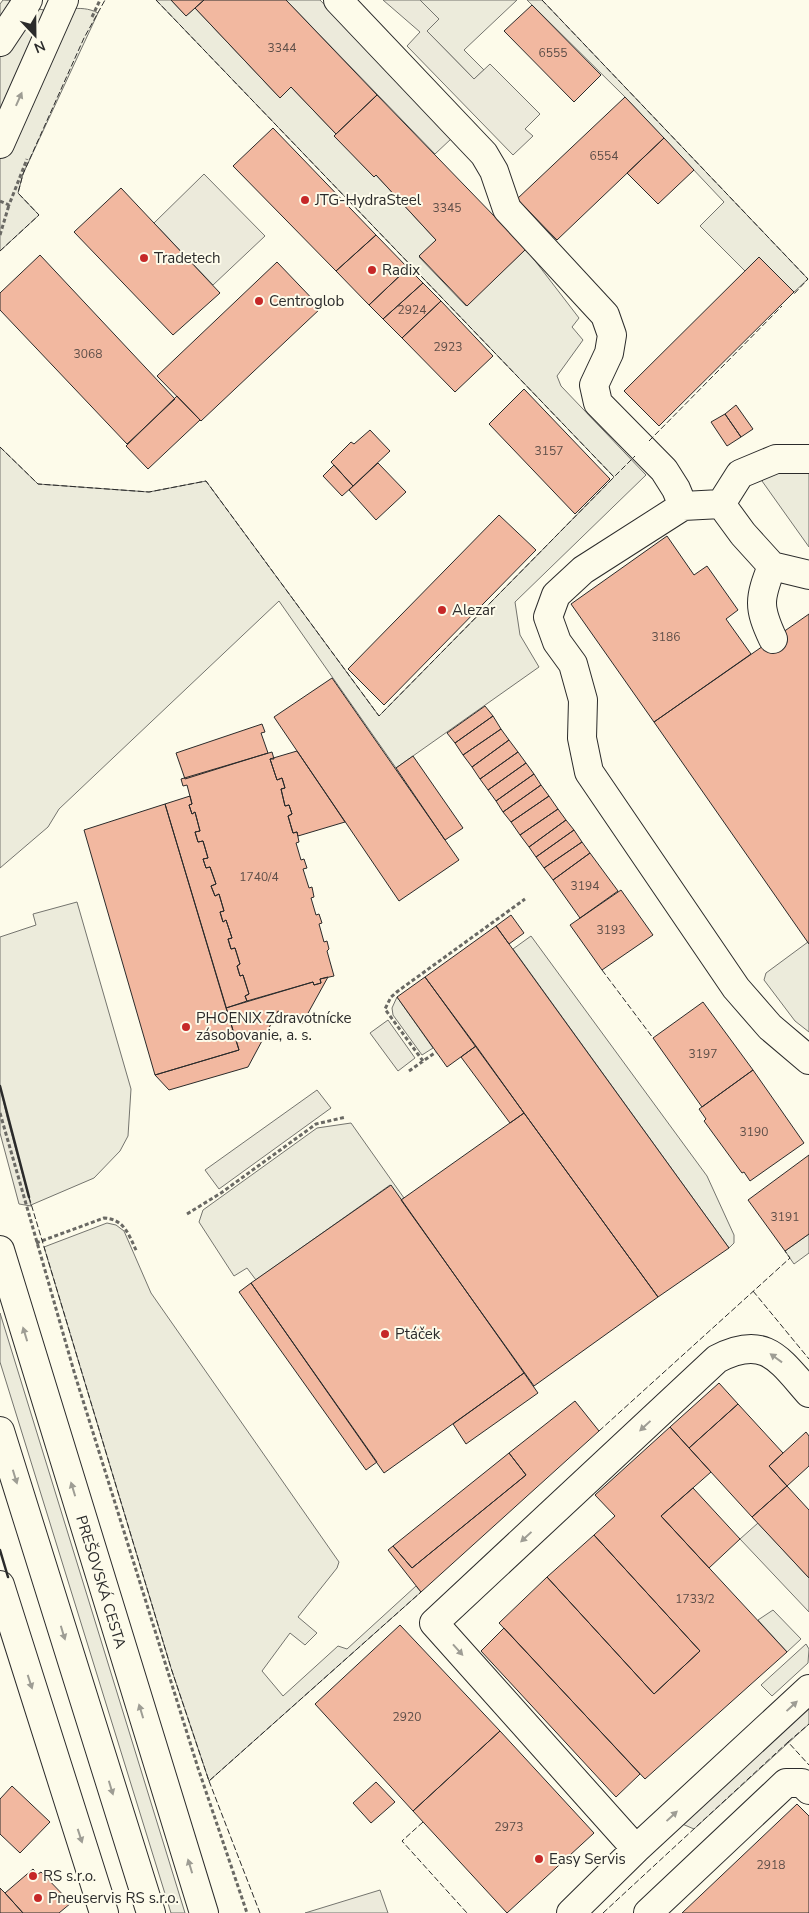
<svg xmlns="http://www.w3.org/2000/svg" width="809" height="1913" font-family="'Nunito Sans',sans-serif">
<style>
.green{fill:#ecebdb;stroke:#74746e}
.parking{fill:#eceadb;stroke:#74746e}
.building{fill:#f2b8a0;stroke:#2b2b2b}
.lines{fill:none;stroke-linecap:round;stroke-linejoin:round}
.minor-casing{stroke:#2b2b2b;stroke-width:30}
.major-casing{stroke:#2b2b2b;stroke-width:30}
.highway-casing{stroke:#2b2b2b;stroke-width:30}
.path{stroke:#6a6964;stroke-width:3;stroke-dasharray:4 2.5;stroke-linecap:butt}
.minor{stroke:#fdfbea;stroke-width:28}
.major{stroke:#fdfbea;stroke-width:28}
.highway{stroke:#fdfbea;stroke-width:28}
.fence{stroke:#2b2b2b;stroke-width:1;stroke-dasharray:6 2.5;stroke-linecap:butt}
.wall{stroke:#2b2b2b;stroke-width:2.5}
.oneway{fill:#9e9d94}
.poi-dot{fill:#c62828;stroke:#fdfbea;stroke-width:2}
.labels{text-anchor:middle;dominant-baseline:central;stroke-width:4;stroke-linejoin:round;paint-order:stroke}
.number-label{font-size:12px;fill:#5d4e48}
.poi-label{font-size:15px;fill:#2b2b2b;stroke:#fdfbea;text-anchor:start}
.street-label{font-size:15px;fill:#2b2b2b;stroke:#fdfbea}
</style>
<rect width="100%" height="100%" fill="#fdfbea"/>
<!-- green -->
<path class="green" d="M3,0c15,0 26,8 41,10 19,3 35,-7 54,3l-75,161 -5,19 21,22 -39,36v-247z
M156,0h15l15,16 9,-8 84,89 12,-10 45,47 -1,2 39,41 2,-2 60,65 -17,17 47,49 60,-57 53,69 -7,9 11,13 -26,36 4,10 85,89 -131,127 5,33 19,32 -143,101 -117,-167 -220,208 -11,18 -48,41v-421l38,37 111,8 57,-11 173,235 235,-239z
M420,0h97l-53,50 20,20 -10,9 -47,-48z
M527,0h15l266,279 -14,13 -35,-35 -14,14 -45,-45 24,-24 -99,-105z
M794,470l15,1v76l-47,-66 4,-7z
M77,902l54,187 -3,47 -8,15 -26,27 -63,27 -31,-118v-150l36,-12 -3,-11z
M531,936l176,240 27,59v8l-5,5 -216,-299z
M808,942l1,2v88l-14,-11 -31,-41 2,-7z
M397,997l36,51 -11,7 -29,-40 -1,-7z
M351,1123l53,75 -3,2 -11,-15 -134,95 -9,-12 -13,8 -35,-54 4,-12 114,-82z
M107,1223l9,2 8,6 27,62 188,269 -2,6 -39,49 19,16 -12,12 -15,-12 -28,38 21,25 55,-50 9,3 69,-63 5,6 -212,189 -38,-113 -127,-421z
M809,1234v19l-15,11 -9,-13z
M0,1313l185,600h-14l-171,-551z
M773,1610l28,29 -14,13 -29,-32z
M806,1644l3,5 -1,14 -36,33 -11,-11z"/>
<!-- parking -->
<path class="parking" d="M286,0h34l132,138 -17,16z
M383,0h37l19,19 -12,12 47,48 16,-15 50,50 -15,15 8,7 -20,19 -106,-109 13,-14z
M204,174l61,62 -52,49 -59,-62z
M388,1020l27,38 -17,13 -28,-38z
M0,1086l7,31 24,89 -12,-2 -19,-71z
M317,1090l14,18 -112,81 -14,-19z
M758,1523l51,55v34l-69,-73z
M809,1696v28l-115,105 -21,-9z
M380,1890l8,23h-83z"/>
<!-- building -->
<path class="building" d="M171,0h33l-18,16z
M204,0h82l91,95 -41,39 -45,-47 -11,11 -85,-90z
M532,5l69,70 -27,27 -70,-71z
M377,95l149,154 -59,57 -48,-50 17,-16 -60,-65 -2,2 -40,-41z
M625,97l39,41 -107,102 -40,-41z
M273,128l103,107 -40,36 -103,-105z
M664,138l30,32 -36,34 -31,-31z
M121,188l99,105 -47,42 -99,-103z
M376,235l32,33 -39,37 -33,-34z
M40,255l135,144 -48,45 -127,-134v-17z
M759,257l35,35 -135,134 -35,-35z
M277,262l44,46 -120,113 -44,-45z
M408,268l15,15 -40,36 -14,-14z
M423,283l18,18 -39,37 -19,-19z
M441,301l52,55 -38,36 -53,-54z
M524,389l86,90 -35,35 -86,-90z
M177,396l23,24 -52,49 -22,-23z
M736,405l17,24 -12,8 -16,-23z
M725,414l16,23 -14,9 -16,-24z
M370,430l20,21 -37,35 -22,-24 20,-20 3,2z
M378,463l28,29 -30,28 -27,-30z
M334,465l19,21 -11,10 -19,-20z
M499,515l37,35 -152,155 -36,-36z
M667,536l27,39 13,-9 31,44 -12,9 25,35 -97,68 -83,-118z
M809,614v330l-155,-222z
M332,678l127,182 -60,41 -125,-184z
M485,706l8,10 -38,27 -8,-10z
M493,716l8,13 -38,26 -8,-12z
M262,724l3,8 -4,1 7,20 -83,26 -9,-26z
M501,729l8,11 -37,27 -9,-12z
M509,740l9,12 -38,27 -8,-12z
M297,751l48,71 -47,14 -1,-4 -4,1 -5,-17 4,-2 -3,-9 -4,1 -4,-17 4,-1 -3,-10 -5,2 -7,-21z
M272,752l2,7h-4l7,21 5,-2 3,10 -4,1 4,17 4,-1 3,9 -4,2 5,17 4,-1 2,10 -3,1 5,17 3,-1 3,9 -4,1 6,19 3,-1 2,10 -3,1 5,17 3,-1 3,9 -3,1 5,18 3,-1 2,8 -2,2 7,25 -14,3 1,4 -7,2 -1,-3 -66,19 -2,-5 4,-2 -6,-19 -3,1 -3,-10 3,-2 -5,-16 -4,1 -3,-10 4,-1 -6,-18 -3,2 -3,-10 4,-1 -5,-17 -4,2 -4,-10 5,-2 -6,-17 -4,1 -3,-9 5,-1 -5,-17 -5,1 -3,-10 5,-1 -5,-19 -3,2 -3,-9 3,-1 -5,-19 -4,1 -2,-7z
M518,752l8,11 -38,27 -8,-11z
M413,756l50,72 -18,12 -49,-72z
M526,763l8,11 -38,27 -8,-11z
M534,774l7,11 -38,27 -7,-11z
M541,785l8,11 -38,26 -8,-10z
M190,796l2,8 -3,1 3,9 3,-2 5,19 -5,1 3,10 5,-1 5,17 -5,1 3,9 4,-1 6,17 -5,2 4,10 4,-2 5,17 -4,1 3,10 3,-2 6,18 -4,1 3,10 4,-1 5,16 -3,2 3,10 3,-1 6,19 -4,2 2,5 -21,7 -61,-204z
M549,796l9,13 -38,26 -9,-13z
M165,804l74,246 -84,25 -71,-245z
M558,809l8,11 -37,27 -9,-12z
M566,820l8,10 -38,27 -7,-10z
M574,830l8,12 -38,26 -8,-11z
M582,842l8,11 -37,27 -9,-12z
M590,853l28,38 -38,27 -27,-38z
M621,890l32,45 -51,35 -32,-45z
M511,915l13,18 -15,11 -13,-18z
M496,926l233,322 -71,49 -233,-320z
M328,977l-26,47 -24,-13 -30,56 -79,23 -14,-15 84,-25 -13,-42 87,-26 1,3 7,-2 -1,-4z
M425,977l51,69 -29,21 -50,-70z
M703,1002l50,68 -51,37 -49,-69z
M476,1046l48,67 -14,10 -49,-66z
M753,1070l51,73 -54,38 -6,-9 -2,1 -38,-52 2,-2 -7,-10z
M524,1113l134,184 -124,89 -133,-186z
M809,1155v79l-24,17 -37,-51z
M391,1185l133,188 -140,100 -133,-190z
M251,1283l126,179 -11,8 -127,-178z
M524,1373l14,20 -72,51 -13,-20z
M719,1383l19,21 -49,44 -19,-21z
M575,1401l24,30 -178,161 -33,-42 5,-4 19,22 114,-93 -17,-22z
M738,1404l45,49 -14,13 18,20 -35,31 -63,-69z
M670,1427l41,45 -50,44 126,136 -142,127 -146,-156 48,-46 107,117 46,-43 -106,-116 21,-19 -20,-21z
M806,1432l3,4v30l-22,20 -18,-20z
M509,1453l17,22 -114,93 -19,-22z
M787,1486l22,24v68l-57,-61z
M693,1488l47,51 -31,29 -48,-52z
M594,1535l106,116 -46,43 -107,-117z
M400,1625l100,106 -87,80 -98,-107z
M504,1628l136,146 -24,23 -135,-146z
M500,1731l94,102 -87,80 -94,-102z
M376,1782l19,20 -24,21 -18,-20z
M12,1786l38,36 -30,31 -20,-19v-35z
M797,1804l12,12v97h-127z
M33,1869l5,5 3,-2 30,31 -12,10h-36l-18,-20z
M0,1888l5,5 18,20h-23z"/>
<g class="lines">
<!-- minor casing -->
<g class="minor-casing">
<path id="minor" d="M338,0l146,154 10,17 13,38 98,106 7,20 -3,18 -15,32 4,18 66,67 12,19 7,17 38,-2
M809,459h-33l-36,15 -19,30 22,30 29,32 37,9
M683,506l-100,64 -27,25 -8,22 9,25 16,22 10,36 -1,38 7,34 147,216 34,39 39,33
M772,566c-13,33 -14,41 1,73
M0,1585l104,328
M636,1849l-202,-226 283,-264c48,-25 62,0 92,34
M571,1913l65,-64 173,-160
M648,1913l138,-130h16l7,7"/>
</g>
<!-- major casing -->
<g class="major-casing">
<path id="major" d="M0,42l28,-42"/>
</g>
<!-- highway casing -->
<g class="highway-casing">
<path id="highway" d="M0,144l64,-144
M0,1250l204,663
M0,1431l151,482"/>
</g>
<!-- path -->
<path class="path" d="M92,17l8,-17
M0,201l9,4 18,-46
M0,235l9,-30
M423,1061l-38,-52 6,-12 7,-6 127,-92
M409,1071l27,-19
M0,1113l75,262 123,393 49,145
M187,1214l34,-21 95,-69 30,-7
M36,1243l68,-25c21,1 25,18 33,34"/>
<!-- minor -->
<use href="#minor" class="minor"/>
<!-- major -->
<use href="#major" class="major"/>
<!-- highway -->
<use href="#highway" class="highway"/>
<!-- fence -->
<path class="fence" d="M156,0l458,477 21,-21
M542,0l266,279 -15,16
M0,251l39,-36 -21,-22 5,-19 61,-136 21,-38
M649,441l133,-135
M0,447l38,37 111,8 57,-11 173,235 235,-239
M602,970l51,68
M29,1197l142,471 38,113 212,-189
M753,1291l56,68
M599,1431l191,-173 -5,-7
M788,1742l21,-18
M209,1781l51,132
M423,1822l-21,19 65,72
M603,1913l185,-171 21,23"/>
<!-- wall -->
<path class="wall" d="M0,1086l29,111
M0,1550l8,27"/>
</g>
<!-- one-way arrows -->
<defs><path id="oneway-solid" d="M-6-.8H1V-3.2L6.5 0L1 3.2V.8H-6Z" transform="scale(1.25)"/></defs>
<g class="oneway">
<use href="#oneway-solid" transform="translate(19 99) rotate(-66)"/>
<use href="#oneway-solid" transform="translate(25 1334) rotate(-107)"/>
<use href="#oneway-solid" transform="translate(776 1358) rotate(-144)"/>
<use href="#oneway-solid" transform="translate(645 1426) rotate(137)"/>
<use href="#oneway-solid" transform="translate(15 1477) rotate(73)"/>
<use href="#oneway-solid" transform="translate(73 1489) rotate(-107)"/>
<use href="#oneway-solid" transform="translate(526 1537) rotate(137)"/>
<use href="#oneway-solid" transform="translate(63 1633) rotate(73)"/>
<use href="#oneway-solid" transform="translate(458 1650) rotate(48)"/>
<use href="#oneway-solid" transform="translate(30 1682) rotate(72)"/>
<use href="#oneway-solid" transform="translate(792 1706) rotate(-43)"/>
<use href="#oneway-solid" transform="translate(141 1711) rotate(-107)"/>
<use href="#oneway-solid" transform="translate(111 1788) rotate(73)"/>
<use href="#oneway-solid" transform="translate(672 1816) rotate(-43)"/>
<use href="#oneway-solid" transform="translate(80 1836) rotate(72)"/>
<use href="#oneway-solid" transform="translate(190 1866) rotate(-107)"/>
</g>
<!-- markers -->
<g class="poi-dot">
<circle cx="305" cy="200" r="5"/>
<circle cx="144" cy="258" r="5"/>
<circle cx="372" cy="270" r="5"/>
<circle cx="259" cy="301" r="5"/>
<circle cx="442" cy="610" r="5"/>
<circle cx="186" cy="1027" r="5"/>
<circle cx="385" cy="1334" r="5"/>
<circle cx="539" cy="1859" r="5"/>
<circle cx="33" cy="1876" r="5"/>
<circle cx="38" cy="1898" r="5"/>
</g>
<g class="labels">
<!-- number labels -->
<g class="number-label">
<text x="282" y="48">3344</text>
<text x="553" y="53">6555</text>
<text x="604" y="156">6554</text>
<text x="447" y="208">3345</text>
<text x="412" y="310">2924</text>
<text x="448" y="347">2923</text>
<text x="88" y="354">3068</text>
<text x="549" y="451">3157</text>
<text x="666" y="637">3186</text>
<text x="259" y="877">1740/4</text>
<text x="585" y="886">3194</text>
<text x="611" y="930">3193</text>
<text x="703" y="1054">3197</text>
<text x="754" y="1132">3190</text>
<text x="785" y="1217">3191</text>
<text x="695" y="1599">1733/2</text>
<text x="407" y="1717">2920</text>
<text x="509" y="1827">2973</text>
<text x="771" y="1865">2918</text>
</g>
<!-- poi labels -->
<g class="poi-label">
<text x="315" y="200">JTG-HydraSteel</text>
<text x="154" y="258">Tradetech</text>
<text x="382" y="270">Radix</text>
<text x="269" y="301">Centroglob</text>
<text x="452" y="610">Alezar</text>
<text x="196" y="1018">PHOENIX Zdravotnícke<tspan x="196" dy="17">zásobovanie, a. s.</tspan></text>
<text x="395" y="1334">Ptáček</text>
<text x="549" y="1859">Easy Servis</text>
<text x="43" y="1876">RS s.r.o.</text>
<text x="48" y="1898">Pneuservis RS s.r.o.</text>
</g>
<!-- street labels -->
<g class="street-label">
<text transform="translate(101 1582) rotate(73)">PREŠOVSKÁ CESTA</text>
</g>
</g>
<!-- north arrow -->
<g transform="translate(35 35) rotate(158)" stroke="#fdfbea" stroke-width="4" paint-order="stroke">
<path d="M0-4L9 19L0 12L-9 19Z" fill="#2b2b2b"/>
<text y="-8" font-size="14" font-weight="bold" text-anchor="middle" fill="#2b2b2b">N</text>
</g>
</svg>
